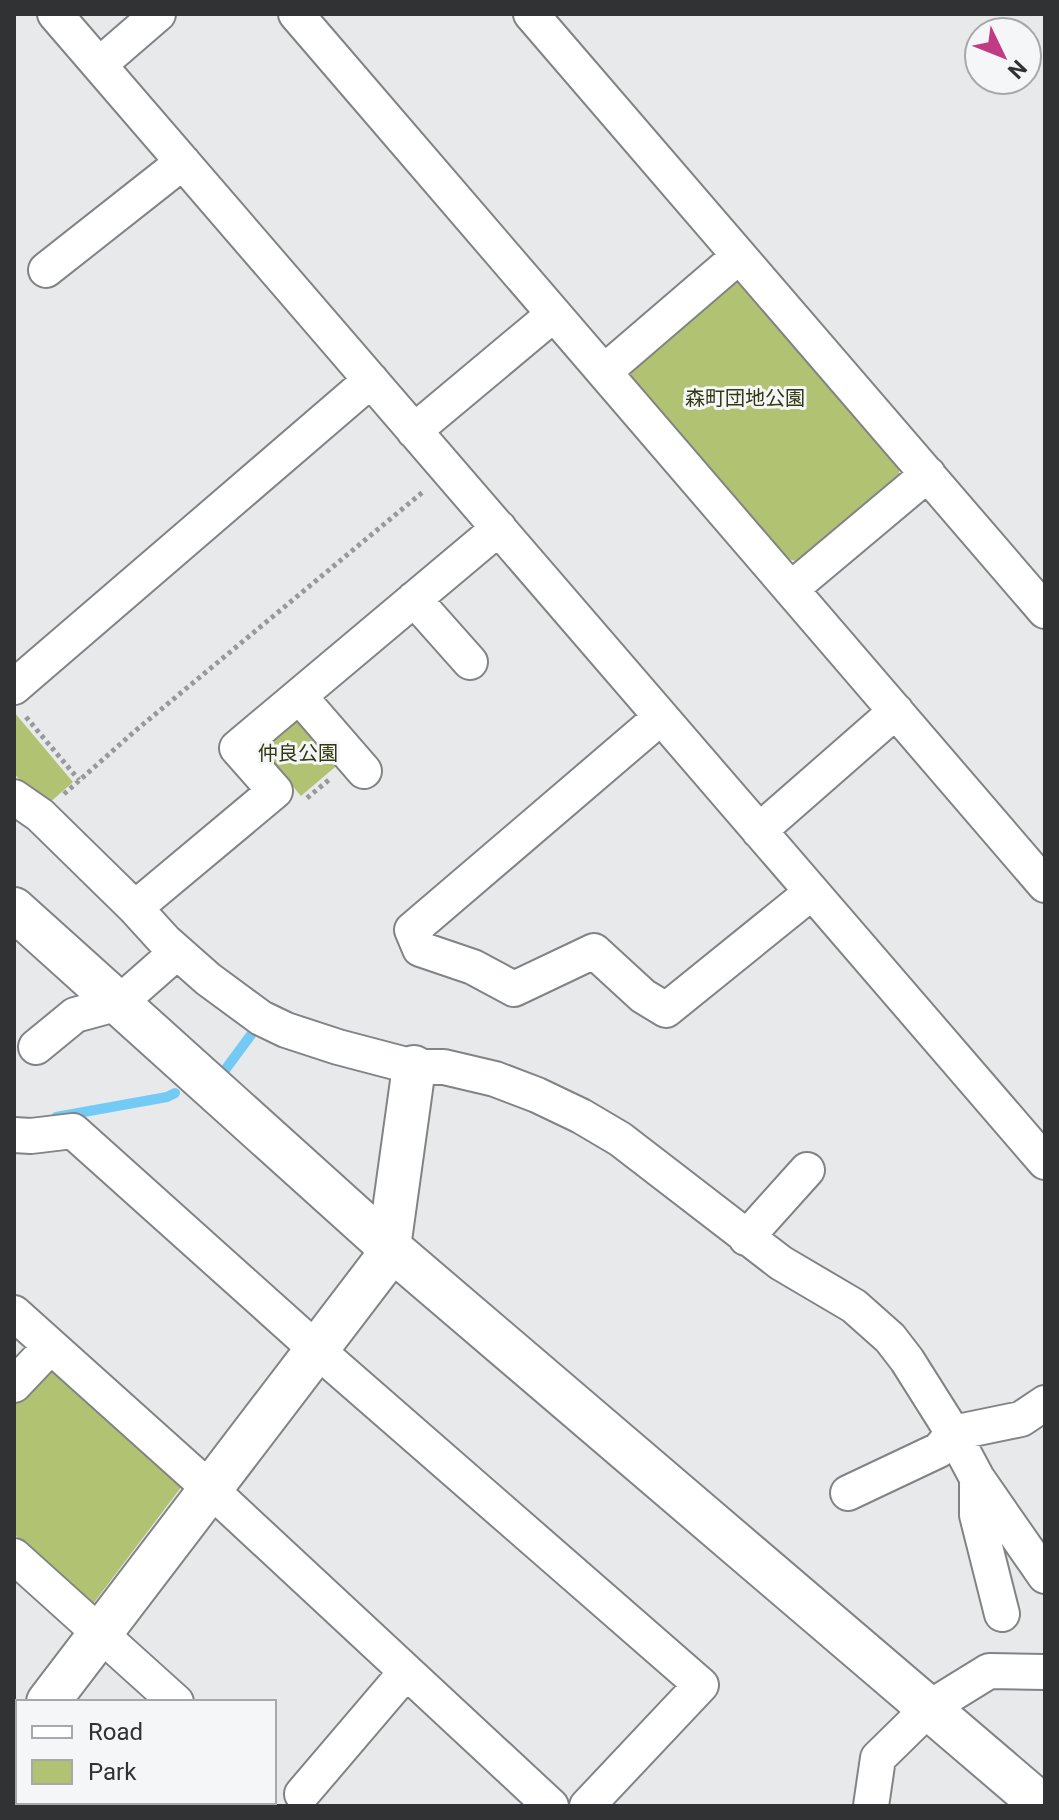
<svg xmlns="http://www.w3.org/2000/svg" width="1059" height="1820" font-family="Roboto,'Noto Sans JP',sans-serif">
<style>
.green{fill:#b1c372}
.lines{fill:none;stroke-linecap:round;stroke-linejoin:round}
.stream{stroke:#73cbf5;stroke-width:10}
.minor-casing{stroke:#818384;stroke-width:38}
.tertiary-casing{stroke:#818384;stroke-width:46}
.path{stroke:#97999a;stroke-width:5;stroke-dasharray:4 4;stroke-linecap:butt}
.minor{stroke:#fff;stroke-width:34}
.tertiary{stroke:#fff;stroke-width:42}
.labels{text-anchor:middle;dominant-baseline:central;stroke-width:6;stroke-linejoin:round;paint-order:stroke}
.park-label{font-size:20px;fill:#31390f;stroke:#f4f6f8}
</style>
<rect width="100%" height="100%" fill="#e7e9eb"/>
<!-- green -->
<path class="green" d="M727,281l17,2 155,183v18l-94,79 -18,-4 -157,-183 5,-16z
M14,712l59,70 -26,23 -33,-31z
M295,721l13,4 33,37 -40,34 -33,-39 1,-14z
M55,1370l127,116 -89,118 -79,-70v-131l27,-29z"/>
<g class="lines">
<!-- stream -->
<path class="stream" d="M222,1074l34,-46
M56,1117l111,-20 8,-4"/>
<!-- minor casing -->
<g class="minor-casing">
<path id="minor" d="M55,14l990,1148
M296,14l749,871
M531,14l514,597
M99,65l59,-51
M46,270l137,-108
M604,372l135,-116
M414,431l140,-117
M791,589l137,-115
M414,599l56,63
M14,687l357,-307
M299,696l65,75
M661,717l-249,213 8,19 53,18 41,22 80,-38 49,45 23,14 146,-118
M14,797l26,18 95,93 30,33 43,38 53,39 25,12 52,17 76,20h30l51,12 42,16 44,21 39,23 161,124 73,43 36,32 17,22 46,73 24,45 68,98
M759,831l137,-120
M135,908l140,-117 -38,-43 262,-220
M36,1047l39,-32 44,-12 58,-51
M14,1135l17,1 42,-5 244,219 384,335 -114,121
M746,1238l61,-68
M14,1313l196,176 341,317
M14,1385l37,-39
M977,1478v37l25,99
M848,1493l91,-43 14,-17 68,-14 24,-16
M14,1556l162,146
M302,1794l104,-122
M871,1806l7,-48 51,-50 60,-37 56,1"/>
</g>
<!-- tertiary casing -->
<g class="tertiary-casing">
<path id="tertiary" d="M14,909l375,338 654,559
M48,1702l334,-438 7,-17 25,-180
M14,1747l4,-5"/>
</g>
<!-- path -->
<path class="path" d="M26,717l53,63
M64,794l71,-63 289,-240
M307,798l23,-19"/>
<!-- minor -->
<use href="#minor" class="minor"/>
<!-- tertiary -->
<use href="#tertiary" class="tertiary"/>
</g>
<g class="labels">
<!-- park labels -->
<g class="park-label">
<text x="745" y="398">森町団地公園</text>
<text x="298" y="753">仲良公園</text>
</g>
</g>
<!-- border -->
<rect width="1059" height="1820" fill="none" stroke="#313233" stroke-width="32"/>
<!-- legend -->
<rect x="16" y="1700" width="260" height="104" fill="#f4f6f8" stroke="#a6a8a9" stroke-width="2"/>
<rect x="32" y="1726" width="40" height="12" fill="#ffffff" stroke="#a6a8a9" stroke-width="2"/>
<text x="88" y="1740" font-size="24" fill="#313233">Road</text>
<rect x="32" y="1760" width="40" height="24" fill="#b1c372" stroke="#a6a8a9" stroke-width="2"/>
<text x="88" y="1780" font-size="24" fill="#313233">Park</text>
<!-- north arrow -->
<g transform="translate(1003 56) rotate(133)"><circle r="38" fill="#f4f6f8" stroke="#a6a8a9" stroke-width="2"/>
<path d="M0-6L14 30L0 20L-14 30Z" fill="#bf3c84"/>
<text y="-12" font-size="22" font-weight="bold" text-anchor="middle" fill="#313233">N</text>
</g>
</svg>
